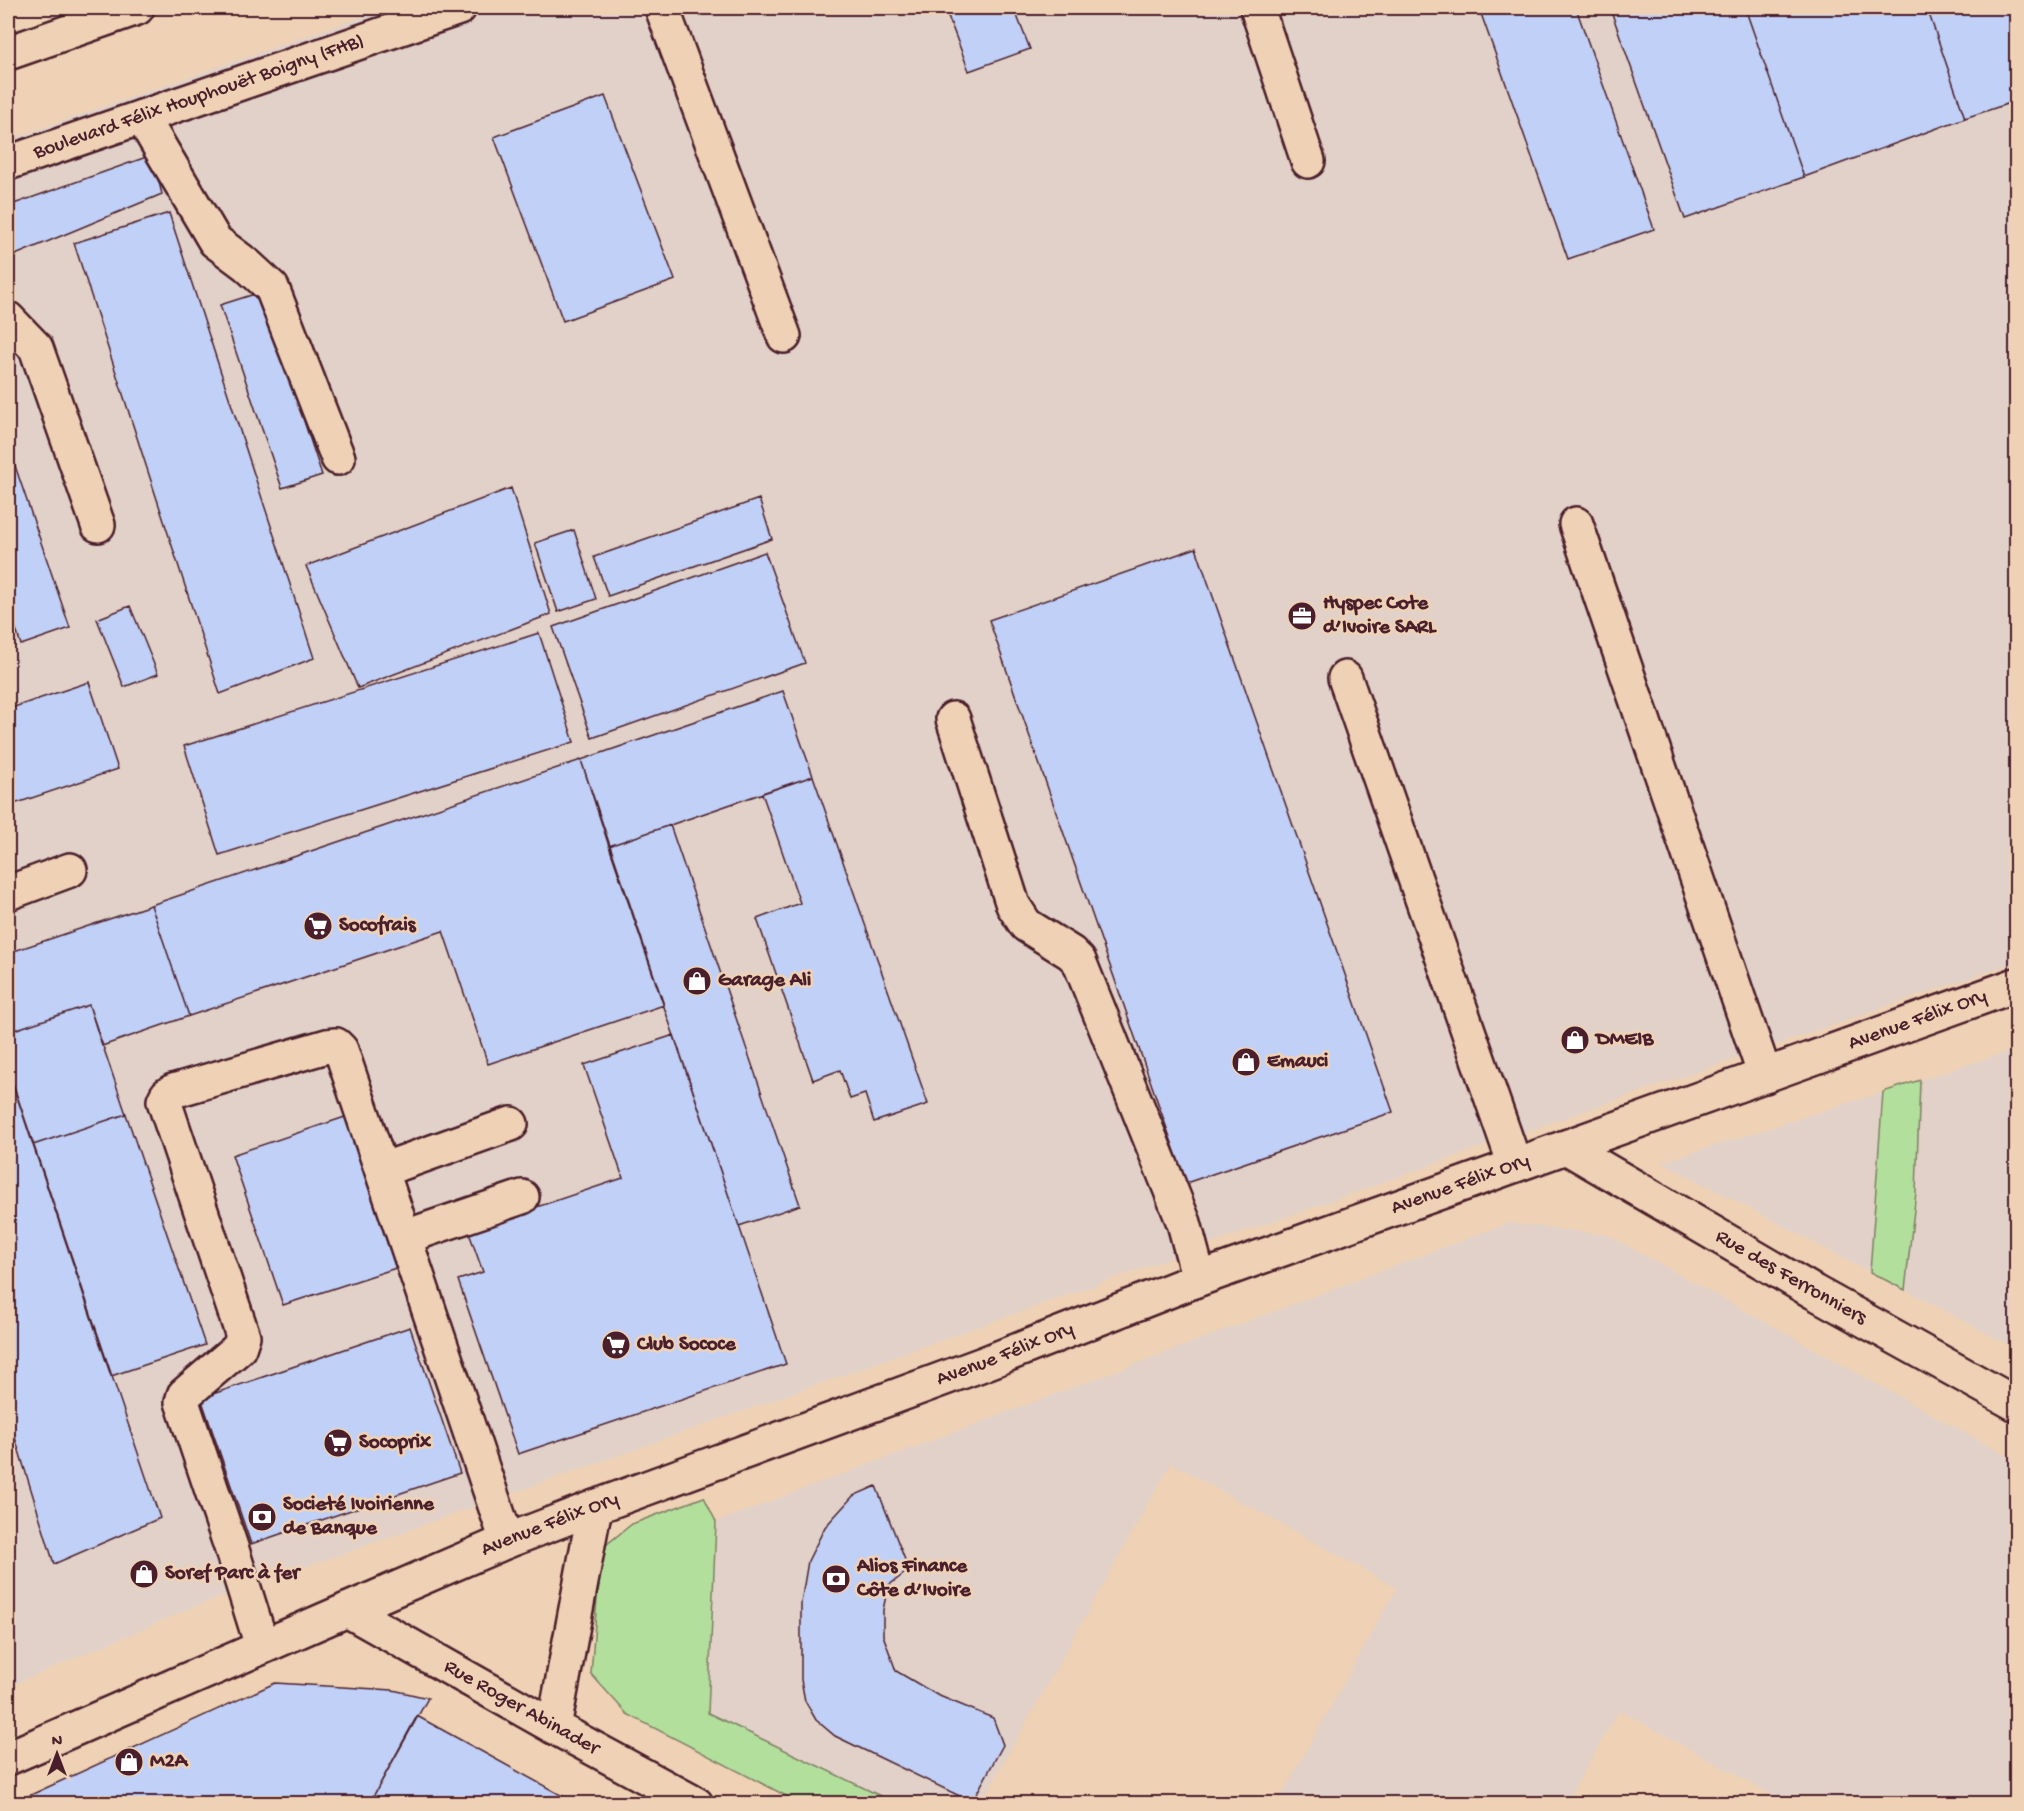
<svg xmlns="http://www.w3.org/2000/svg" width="2024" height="1811" font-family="'Gochi Hand',sans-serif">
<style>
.built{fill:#e1d1c8}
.green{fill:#b3df9d;stroke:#7e7f64;stroke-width:1.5}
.building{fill:#c1d0f6;stroke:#4a1f2b;stroke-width:1.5}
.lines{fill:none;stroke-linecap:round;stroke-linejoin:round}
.minor-casing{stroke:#4a1f2b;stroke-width:38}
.major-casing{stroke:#4a1f2b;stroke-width:38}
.minor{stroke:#efd2b5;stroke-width:33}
.major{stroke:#efd2b5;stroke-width:33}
.labels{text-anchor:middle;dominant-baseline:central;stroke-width:5;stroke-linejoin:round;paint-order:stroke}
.street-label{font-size:21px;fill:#4a1f2b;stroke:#efd2b5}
.poi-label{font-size:21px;font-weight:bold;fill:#4a1f2b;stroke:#efd2b5;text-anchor:start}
</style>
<rect width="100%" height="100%" fill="#efd2b5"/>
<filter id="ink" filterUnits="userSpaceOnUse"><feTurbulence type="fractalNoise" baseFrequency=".0167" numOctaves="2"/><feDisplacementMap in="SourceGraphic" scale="12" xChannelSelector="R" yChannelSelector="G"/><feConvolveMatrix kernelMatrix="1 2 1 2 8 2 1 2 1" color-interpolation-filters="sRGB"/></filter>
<g filter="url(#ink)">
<!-- built -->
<path class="built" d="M387,8h1629v954l-475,164 -1350,482 -183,79v-1547z
M2016,1049v300l-111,-59 11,-98 4,-112z
M1883,1092l-13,180 -208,-110z
M1508,1223l100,12 408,226v342h-229l-168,-93 -53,93h-289l120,-215 -226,-125 -190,340h-86l-188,-89 9,-192z"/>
<!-- green -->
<path class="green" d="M1920,1080l-4,112 -11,98 -35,-18 13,-180z
M704,1497l12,25 -8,191 187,90h-95l-173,-89 -36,-40 10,-125 31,-25z"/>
<!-- building -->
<path class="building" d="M860,8h14l-13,4z
M945,8h69l16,41 -61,22z
M1479,8h97l78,221 -86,30z
M1610,8h135l59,169 -119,42z
M1745,8h182l38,110 -161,59z
M1927,8h89v93l-51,17z
M605,96l70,184 -112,41 -69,-184z
M152,155l10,39 -149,62 -5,-13v-37z
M169,213l145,445 -94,36 -146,-451z
M261,292l61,183 -40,13 -62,-183z
M8,445l62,183 -49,17 -13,-40z
M511,488l40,126 -193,74 -52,-122z
M759,499l13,40 -164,57 -14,-39z
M574,530l22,69 -38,13 -23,-69z
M1196,548l197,564 -207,71 -197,-563z
M765,552l40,111 -213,75 -39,-111z
M130,606l28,68 -34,13 -27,-68z
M539,633l35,109 -355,113 -35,-109z
M89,682l29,87 -110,37v-97z
M783,691l30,85 -204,70 -28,-86z
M581,760l83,245 -176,59 -45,-133 -254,85 -38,-111z
M813,776l115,328 -54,18 -9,-28 -15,5 -10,-29 -27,10 -56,-161 43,-16 -38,-110z
M670,825l130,380 -61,21 -130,-380z
M151,905l38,111 -87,30 -13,-41 -81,27v-79z
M89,1005l37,109 -93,31 -25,-75v-38z
M674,1035l112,329 -268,90 -60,-174 25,-8 -15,-42 155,-52 -39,-113z
M8,1069l152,449 -106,46 -46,-149z
M126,1114l79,231 -94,31 -78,-231z
M345,1117l51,151 -113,37 -51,-150z
M410,1327l50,146 -209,71 -50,-146z
M876,1486l33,84 -21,16 -5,24v25l13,36 41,24 56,23 10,27 -31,57 -137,-66 -19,-16 -11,-19 -4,-21v-77l7,-42 17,-34 28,-31z
M275,1683l118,7 35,8 -59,106h-358z
M417,1716l153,84 -2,4h-199z"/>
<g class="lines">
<!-- minor casing -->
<g class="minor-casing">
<g id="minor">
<path d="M662,8l122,328"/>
<path d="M1257,8l51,153"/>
<path d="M142,117l73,124 32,24 25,23 66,170"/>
<path id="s1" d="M8,163l451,-155"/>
<path d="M8,319l28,29 62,177"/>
<path d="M1576,524l189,552"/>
<path d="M1345,678l170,487"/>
<path d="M953,719l60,186 13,20 45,28 8,8 105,262 15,56"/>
<path d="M8,893l62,-23"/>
<path id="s2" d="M1566,1147l248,145 202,112"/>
<path d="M382,1170l129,-46"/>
<path d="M405,1237l117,-40"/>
<path id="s3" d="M347,1610l207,117 142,77"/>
<path d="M262,1646l-30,-96 -50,-148 2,-7 55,-47 4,-12 -79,-235 3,-6 6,-4 154,-45 9,-1 5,5 166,491"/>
<path d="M554,1727l41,-220"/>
<path id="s4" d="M8,1758l339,-148 160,-69 88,-34 388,-143 216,-85 817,-294"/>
</g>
</g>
<!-- major casing -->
<g class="major-casing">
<path id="major" d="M8,53l129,-45"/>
</g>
<!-- minor -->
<use href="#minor" class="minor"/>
<!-- major -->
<use href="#major" class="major"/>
</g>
</g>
<!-- icons -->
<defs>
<g id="office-disc" transform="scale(1.5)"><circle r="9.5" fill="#4a1f2b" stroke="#efd2b5"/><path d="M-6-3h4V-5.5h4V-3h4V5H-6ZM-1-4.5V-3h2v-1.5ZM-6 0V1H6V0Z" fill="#fff"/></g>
<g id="supermarket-disc" transform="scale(1.5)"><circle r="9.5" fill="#4a1f2b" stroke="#efd2b5"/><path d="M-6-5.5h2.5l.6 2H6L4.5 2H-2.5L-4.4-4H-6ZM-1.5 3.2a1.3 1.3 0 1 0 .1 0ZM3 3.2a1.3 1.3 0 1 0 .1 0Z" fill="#fff"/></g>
<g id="shop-disc" transform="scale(1.5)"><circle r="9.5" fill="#4a1f2b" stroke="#efd2b5"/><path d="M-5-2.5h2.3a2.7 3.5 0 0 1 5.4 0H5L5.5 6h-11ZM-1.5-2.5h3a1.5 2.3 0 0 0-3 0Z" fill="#fff"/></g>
<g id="bank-disc" transform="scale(1.5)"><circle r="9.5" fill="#4a1f2b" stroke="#efd2b5"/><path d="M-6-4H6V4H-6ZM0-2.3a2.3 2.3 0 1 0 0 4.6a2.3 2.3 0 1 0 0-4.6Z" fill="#fff"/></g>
</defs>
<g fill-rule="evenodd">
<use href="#office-disc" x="1302" y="616"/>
<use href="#supermarket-disc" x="318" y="926"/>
<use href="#shop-disc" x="697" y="981"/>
<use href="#shop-disc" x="1575" y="1040"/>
<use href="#shop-disc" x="1246" y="1062"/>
<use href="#supermarket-disc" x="616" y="1345"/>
<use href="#supermarket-disc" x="338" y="1443"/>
<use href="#bank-disc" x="262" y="1517"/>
<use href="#shop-disc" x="144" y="1574"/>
<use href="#bank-disc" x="836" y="1579"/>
<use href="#shop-disc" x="129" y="1762"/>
</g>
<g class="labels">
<!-- street labels -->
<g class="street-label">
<text stroke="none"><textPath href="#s1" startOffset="202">Boulevard Félix Houphouët Boigny (FHB)</textPath></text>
<text stroke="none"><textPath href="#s4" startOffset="2048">Avenue Félix Ory</textPath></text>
<text stroke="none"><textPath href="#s4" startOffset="1562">Avenue Félix Ory</textPath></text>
<text stroke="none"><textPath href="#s2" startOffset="260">Rue des Ferronniers</textPath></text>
<text stroke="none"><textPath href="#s4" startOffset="1076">Avenue Félix Ory</textPath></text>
<text stroke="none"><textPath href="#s4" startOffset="590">Avenue Félix Ory</textPath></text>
<text stroke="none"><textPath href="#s3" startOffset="200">Rue Roger Abinader</textPath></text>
</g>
<!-- poi labels -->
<g class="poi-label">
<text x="1323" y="604">Hyspec Cote<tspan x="1323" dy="24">d’Ivoire SARL</tspan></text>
<text x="339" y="926">Socofrais</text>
<text x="718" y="981">Garage Ali</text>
<text x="1596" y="1040">DMEIB</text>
<text x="1267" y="1062">Emauci</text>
<text x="637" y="1345">Club Sococe</text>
<text x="359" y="1443">Socoprix</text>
<text x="283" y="1505">Societé Ivoirienne<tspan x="283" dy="24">de Banque</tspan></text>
<text x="857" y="1567">Alios Finance<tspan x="857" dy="24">Côte d’Ivoire</tspan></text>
<text x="165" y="1574">Soref Parc à fer</text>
<text x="150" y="1762">M2A</text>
</g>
</g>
<!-- margin -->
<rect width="2024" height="1811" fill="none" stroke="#efd2b5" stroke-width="30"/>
<rect x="15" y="15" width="1994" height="1781" fill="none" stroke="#4a1f2b" stroke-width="2" filter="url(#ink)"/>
<!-- north arrow -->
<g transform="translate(57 1754)" stroke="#efd2b5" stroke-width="4.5" paint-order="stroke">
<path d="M0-4.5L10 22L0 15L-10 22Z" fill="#4a1f2b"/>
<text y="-9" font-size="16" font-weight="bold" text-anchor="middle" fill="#4a1f2b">N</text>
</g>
</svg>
